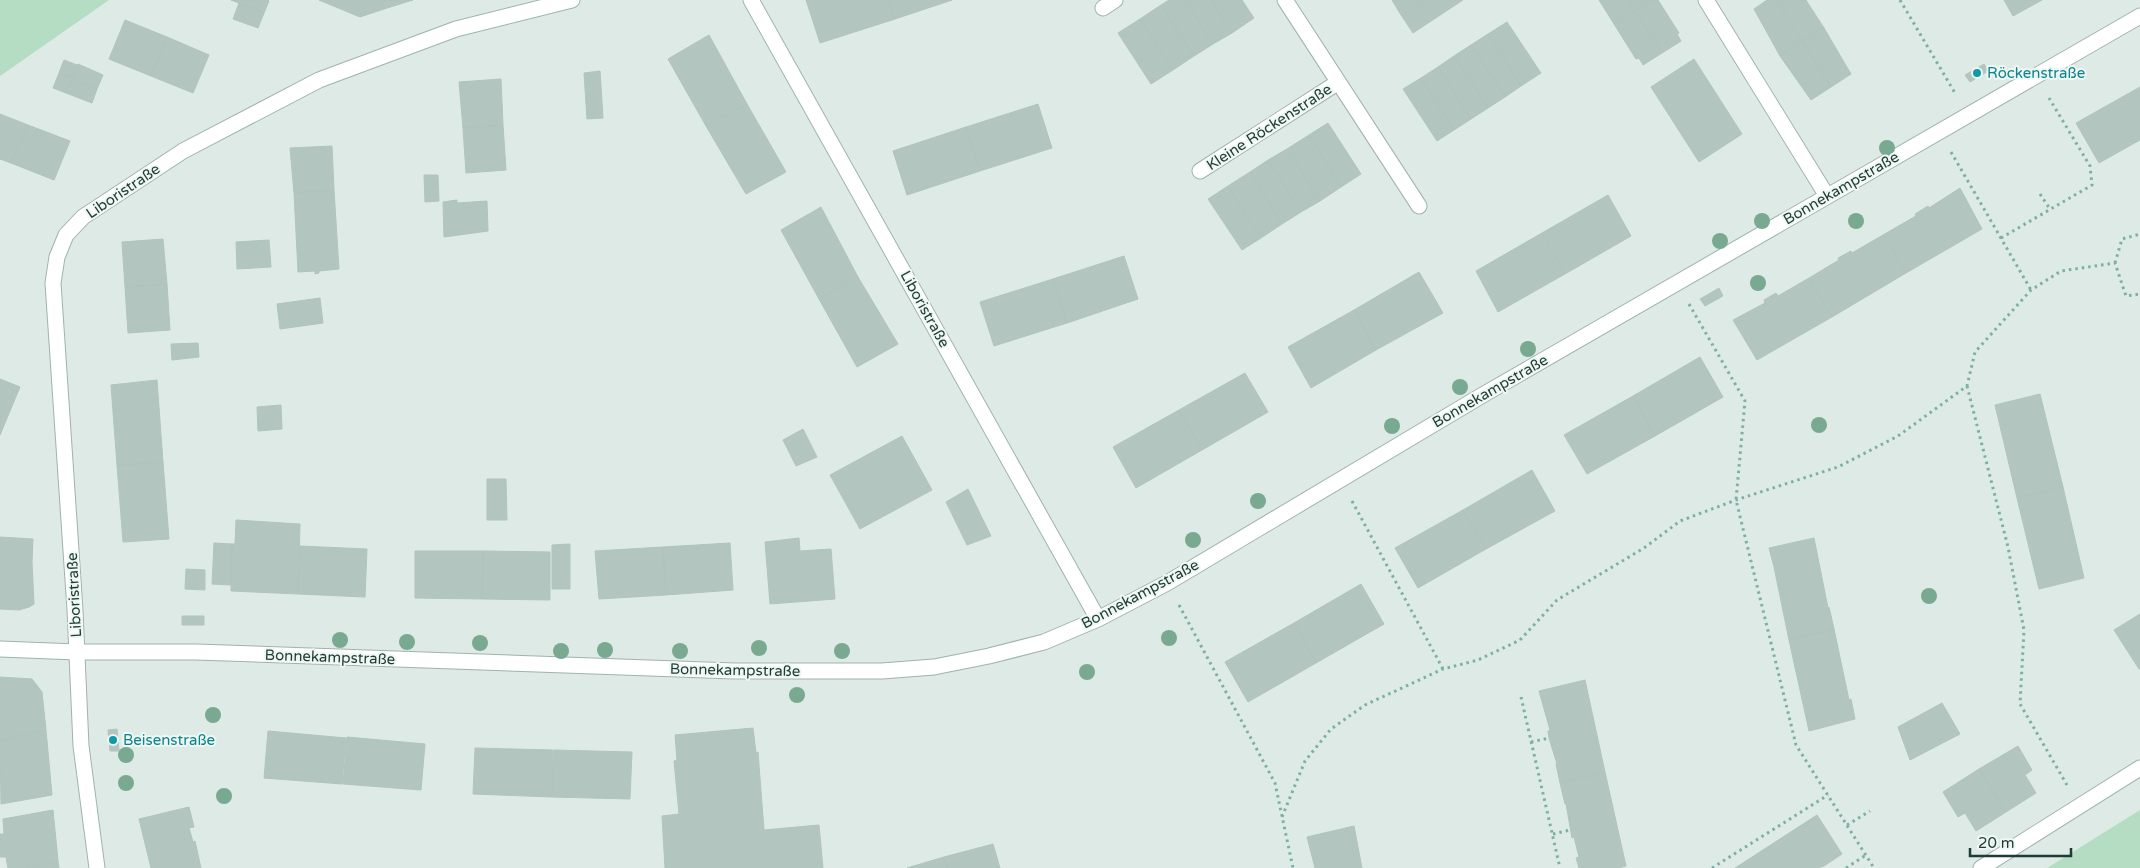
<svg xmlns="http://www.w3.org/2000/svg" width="2140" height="868" font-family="'Varela Round',sans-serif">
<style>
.green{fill:#b5ddc3}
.building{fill:#b3c5bf;stroke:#b0c4bd}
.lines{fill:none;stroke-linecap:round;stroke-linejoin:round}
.minor-casing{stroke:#a1b2ad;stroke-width:17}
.path{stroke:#7cb0a4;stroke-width:3;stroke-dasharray:2.5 4;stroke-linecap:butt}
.minor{stroke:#fff;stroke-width:15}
.tree{fill:#79a990}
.culture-dot{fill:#0f9aa8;stroke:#eef7f3;stroke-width:2}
.labels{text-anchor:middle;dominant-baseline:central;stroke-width:4;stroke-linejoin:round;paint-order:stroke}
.culture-label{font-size:15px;fill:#0d838f;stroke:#eef7f3;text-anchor:start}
.street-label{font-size:15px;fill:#1f3b35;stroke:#eef7f3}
</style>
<rect width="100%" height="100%" fill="#deeae6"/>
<!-- green -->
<path class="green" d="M0,0h109l-109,76z
M2140,810v58h-93z"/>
<!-- building -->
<path class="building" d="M231,0h36l2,1 -5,12z
M319,0h63l2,9 -24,8z
M382,0h31l-29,9z
M806,0h83l6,19 -75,24z
M889,0h63l-57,19z
M1169,0h16l28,44 -19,12 -33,-51z
M1185,0h26l21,33 -19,11z
M1211,0h31l12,18 -22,15z
M1392,0h33l-24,15z
M1425,0h38l-50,33 -12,-18z
M1599,0h29l7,11 -21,13z
M1628,0h24l-17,11z
M1652,0h6l21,33 -2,1 4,7 -19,12 -27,-42z
M1767,0h9l26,41 -22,15 -26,-47z
M1776,0h30l18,28 -22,13z
M2004,0h38l-29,16z
M239,3l25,10 -6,15 -25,-9z
M1161,5l33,51 -21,14 -33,-51z
M1635,11l27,42 -19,12 -4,-7 -3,1 -22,-35z
M1140,19l33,51 -22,14 -33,-51z
M125,20l42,17 -16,39 -42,-17z
M1507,22l34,51 -20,13 -33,-52z
M1824,28l27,46 -20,13 -29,-46z
M1488,34l33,52 -16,11 -34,-52z
M709,35l38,69 -41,22 -38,-67z
M167,37l42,18 -16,38 -42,-17z
M1802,41l29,46 -20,13 -31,-44z
M1471,45l34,52 -17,11 -34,-52z
M1454,56l34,52 -17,11 -33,-52z
M1694,59l48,75 -43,28 -48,-75z
M64,60l13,5 -5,13 -13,-5z
M78,64l25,11 -6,14 -25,-11z
M1984,64l4,7 -18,11 -5,-7z
M1438,67l33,52 -17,11 -33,-52z
M600,71l3,47 -16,1 -3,-46z
M59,73l13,5 -6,15 -13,-5z
M72,78l25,11 -5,14 -26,-10z
M1421,78l33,52 -17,11 -34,-52z
M501,79l2,46 -40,3 -4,-46z
M2140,87v53l-41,23 -23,-40z
M747,104l39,68 -40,22 -40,-68z
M1038,104l14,44 -72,23 -14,-44z
M0,114l28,11 -17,38 -11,-4z
M1328,123l33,51 -20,13 -32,-52z
M28,125l42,16 -16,39 -43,-17z
M503,125l3,45 -40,3 -3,-45z
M966,127l14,44 -73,24 -14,-44z
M1309,135l32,52 -21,14 -33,-52z
M332,146l2,44 -40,3 -4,-45z
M1287,149l33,52 -19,11 -33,-52z
M1268,160l33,52 -19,12 -32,-52z
M1250,172l32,52 -21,14 -33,-52z
M424,175h14l1,26 -14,1z
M1228,186l33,52 -19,12 -34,-51z
M1960,188l22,41 -76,44 -23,-38 33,-19 -1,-2 13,-8 1,2z
M334,190l5,79 -20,2v2l-4,1v-3l-17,1 -4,-79z
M1608,195l23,41 -66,38 -23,-41z
M457,200v3l30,-2 1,30 -44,6 -1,-35z
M821,207l37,70 -39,22 -38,-69z
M1542,233l23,41 -67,38 -22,-41z
M1883,235l23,38 -74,44 -23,-39 30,-18 -1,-2 13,-7 1,2z
M163,239l4,45 -42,3 -3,-45z
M269,240l2,27 -34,2 -1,-27z
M1124,256l14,43 -71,24 -14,-44z
M1419,272l24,41 -67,37 -22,-40z
M858,277l40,67 -41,23 -38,-68z
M1809,278l23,39 -75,43 -24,-40 32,-17 -1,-3 12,-7 2,3z
M1053,279l14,44 -73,23 -14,-44z
M167,284l3,46 -42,3 -3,-46z
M1719,288l4,8 -18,10 -5,-7z
M320,298l3,25 -43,6 -3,-25z
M1354,310l22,40 -65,38 -23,-41z
M198,343l1,14 -27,3 -1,-16z
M1700,357l23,40 -68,39 -22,-40z
M1245,373l23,39 -66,38 -23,-40z
M0,379l20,8 -20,48z
M157,380l6,82 -46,3 -6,-80z
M2040,394l23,93 -46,11 -22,-93z
M1633,396l22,40 -68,38 -23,-39z
M281,405l1,24 -24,2 -1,-24z
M1179,410l23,40 -66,38 -23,-41z
M803,429l14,28 -21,9 -13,-26z
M902,436l30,54 -72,39 -30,-54z
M163,462l6,77 -46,3 -6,-77z
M1532,470l23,41 -69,38 -23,-39z
M487,479h19l1,41h-20z
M2063,487l21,91 -45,11 -22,-91z
M968,489l23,47 -24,9 -21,-43z
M1463,510l23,39 -68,39 -23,-40z
M236,520l64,4 -2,70 -67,-3 1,-47h3z
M0,537l33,2 -1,23 2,42 -5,3 -10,3 -19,-1z
M799,538l1,13 31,-2 4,50 -65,5 -5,-62z
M1814,538l14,70 1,-1 5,22 -45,11 -15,-73 -5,-19z
M214,543l18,1 -1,41 -19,-1z
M730,543l3,47 -67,5 -3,-48z
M570,544v45h-18v-44z
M300,546l67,3 -2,48 -67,-3z
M663,547l3,48 -67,4 -4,-48z
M415,551h68l-1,48 -67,-1z
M483,551l67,1v48l-68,-1z
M186,569l19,1v20l-20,-1z
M1361,584l23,40 -68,39 -22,-40z
M2140,614v55h-1l-25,-39z
M182,616h22v9h-22z
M1294,623l22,40 -68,39 -23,-40z
M1834,629l15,71 2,-1 4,20 -46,12 -20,-91z
M0,677l32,2 10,13 4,38 -46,10z
M1585,680l20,92 -45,11 -4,-19h1l-8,-26 -1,-7 2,-1 -11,-39z
M1942,703l18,31 -50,26 -12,-33z
M753,728l3,25 2,-1 6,78 55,-5 4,43h-158l-3,-52 17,-2 -5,-53 3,-1 -2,-25z
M117,729l2,22h-9l-2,-21z
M46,730l6,65 -51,9 -1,-64z
M268,731l78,7 -4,46 -78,-6z
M347,737l78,7 -4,46 -78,-6z
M2018,746l14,24 -7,5 11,18 -30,19 -27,-43z
M475,748l78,2 -1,47 -79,-3z
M554,750l78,2 -2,47 -78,-2z
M1979,769l27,43 -30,19 -11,-18 -7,4 -15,-25z
M1605,772l21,94 -8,2h-39l-3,-10 3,-1 -5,-20 -2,1 -6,-34h-1l-5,-21z
M189,807l5,20 -5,1 4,14 2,-1 6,27h-50l-12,-49z
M53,810l5,51 -33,7h-17l-2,-11h-6v-23h4l-1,-15z
M1817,815l25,39 -18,12 -6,2h-83z
M1354,826l8,42h-47l-8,-31z
M993,844l7,24h-53l-3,-11z
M944,857l3,11h-40z
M58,861l1,7h-34z"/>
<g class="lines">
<!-- minor casing -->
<g class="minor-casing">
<path id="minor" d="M751,0l347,619
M1285,0l134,206
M1706,0l121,196
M1103,8l12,-8
M1200,171l137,-88
M0,649l77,3h119l538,19h148l52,-4 55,-11 55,-14 54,-23 69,-36 314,-187 659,-380
M97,868l-16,-122 -6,-136 -22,-327 4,-26 9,-22 17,-18 100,-66 136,-71 137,-51 116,-29
M1981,868l159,-100"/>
</g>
<!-- path -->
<path class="path" d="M1900,0l55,93
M1951,152l80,138
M2040,194l10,15
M2001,238l91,-53 -2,-19 -41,-68
M2115,263l7,-24 18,-5
M1689,304l56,97 -9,99 60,245 78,123
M1967,386l41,161 16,83 -4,74 47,81
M1352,501l91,168
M1179,605l96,178 18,85
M1521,697l39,171
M1531,742l18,-4
M1282,817l23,-56 26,-32 34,-24 78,-36 35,-9 42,-20 37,-40 87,-52 36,-27 56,-21 102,-33 60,-31 69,-50 8,-34 56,-62 30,-19 54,-8 11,33 14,-2
M1847,825l23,-14
M1553,834l17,-4
M1712,868l116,-73
M1846,868l20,-13"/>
<!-- minor -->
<use href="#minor" class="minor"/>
</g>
<!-- trees -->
<g class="tree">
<circle cx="1887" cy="148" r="8"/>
<circle cx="1762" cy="221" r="8"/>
<circle cx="1856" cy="221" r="8"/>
<circle cx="1720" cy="241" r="8"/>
<circle cx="1758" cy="283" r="8"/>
<circle cx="1528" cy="349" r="8"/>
<circle cx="1460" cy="387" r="8"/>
<circle cx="1819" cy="425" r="8"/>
<circle cx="1392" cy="426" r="8"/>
<circle cx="1258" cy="501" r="8"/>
<circle cx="1193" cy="540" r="8"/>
<circle cx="1929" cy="596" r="8"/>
<circle cx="1169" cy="638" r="8"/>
<circle cx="340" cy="640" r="8"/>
<circle cx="407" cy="642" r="8"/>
<circle cx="480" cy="643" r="8"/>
<circle cx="759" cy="648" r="8"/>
<circle cx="605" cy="650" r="8"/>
<circle cx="561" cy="651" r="8"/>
<circle cx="680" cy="651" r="8"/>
<circle cx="842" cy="651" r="8"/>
<circle cx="1087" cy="672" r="8"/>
<circle cx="797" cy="695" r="8"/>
<circle cx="213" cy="715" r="8"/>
<circle cx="126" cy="755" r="8"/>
<circle cx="126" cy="783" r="8"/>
<circle cx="224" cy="796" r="8"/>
</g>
<!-- markers -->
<g class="culture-dot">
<circle cx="1977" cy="73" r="5"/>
<circle cx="113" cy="740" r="5"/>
</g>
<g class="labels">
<!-- culture labels -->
<g class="culture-label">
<text x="1987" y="73">Röckenstraße</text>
<text x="123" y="740">Beisenstraße</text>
</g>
<!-- street labels -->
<g class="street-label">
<text transform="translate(1269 127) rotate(-33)">Kleine Röckenstraße</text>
<text transform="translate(1841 188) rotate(-30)">Bonnekampstraße</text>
<text transform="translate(123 191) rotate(-34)">Liboristraße</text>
<text transform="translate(925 309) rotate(61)">Liboristraße</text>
<text transform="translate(1490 391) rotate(-30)">Bonnekampstraße</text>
<text transform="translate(1140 594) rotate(-28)">Bonnekampstraße</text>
<text transform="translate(74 595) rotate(-93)">Liboristraße</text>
<text transform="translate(330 657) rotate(2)">Bonnekampstraße</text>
<text transform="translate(735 670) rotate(1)">Bonnekampstraße</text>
</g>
</g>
<!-- scale -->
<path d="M1970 848v8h101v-8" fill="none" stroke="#1f3b35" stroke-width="2.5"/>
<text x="1978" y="848" font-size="15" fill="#1f3b35" stroke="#eef7f3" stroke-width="4" paint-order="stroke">20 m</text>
</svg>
